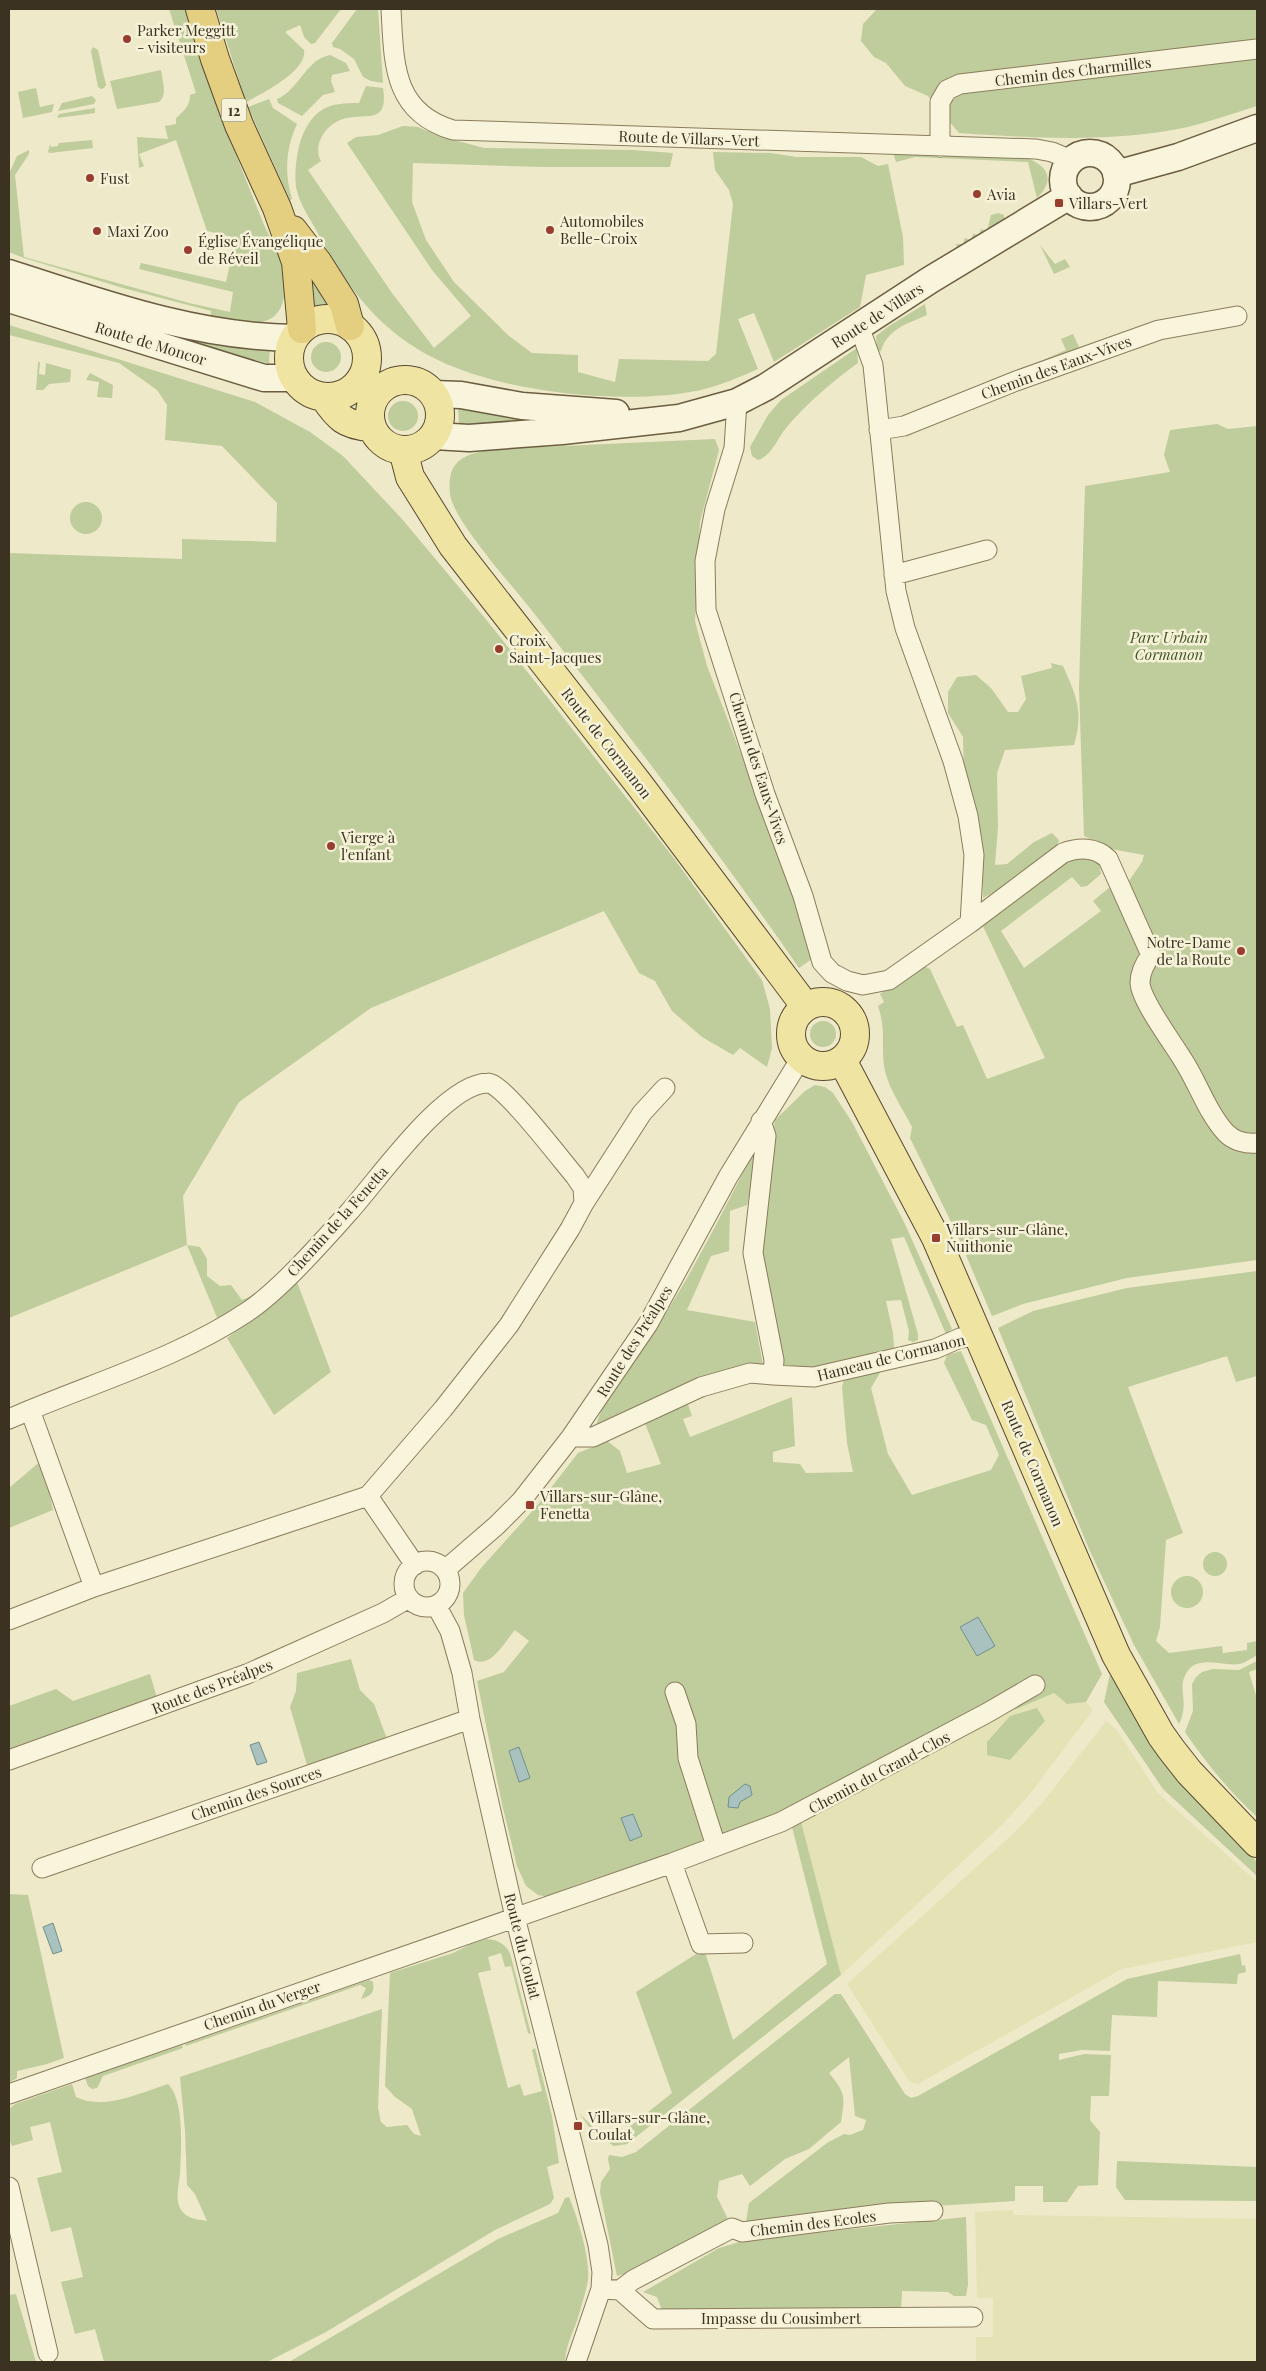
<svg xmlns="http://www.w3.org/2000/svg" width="1266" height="2371" font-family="'Playfair Display',serif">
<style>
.farmland{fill:#e4e3b6}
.green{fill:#bfcc9c}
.water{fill:#a9c2bf;stroke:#70918e}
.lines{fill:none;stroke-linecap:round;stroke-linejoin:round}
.minor-casing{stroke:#8a7c5d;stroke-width:21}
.secondary-casing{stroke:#6c5d40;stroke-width:29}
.primary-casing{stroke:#584a31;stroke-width:30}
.trunk-casing{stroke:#584a31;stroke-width:30}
.minor{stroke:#f9f5dc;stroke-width:19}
.secondary{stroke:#f9f5dc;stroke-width:26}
.primary{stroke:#efe4a2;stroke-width:28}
.trunk{stroke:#e4ce7f;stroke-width:28}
.poi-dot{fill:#983e2e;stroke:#f5f2d8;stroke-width:2}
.labels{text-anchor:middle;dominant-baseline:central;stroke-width:5;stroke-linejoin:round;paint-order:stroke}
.shield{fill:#f5f2d8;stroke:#736c58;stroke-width:1}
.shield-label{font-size:14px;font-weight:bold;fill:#3b3221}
.poi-label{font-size:15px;fill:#3b3221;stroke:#f5f2d8;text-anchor:start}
.street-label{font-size:15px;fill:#3b3221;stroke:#f5f2d8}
.park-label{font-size:15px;font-style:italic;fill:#445728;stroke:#f5f2d8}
</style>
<rect width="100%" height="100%" fill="#eee9c9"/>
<!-- farmland -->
<path class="farmland" d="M1054,1693l13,11 19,-2 7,8 -63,84 -26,29 -163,152 -41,-157 209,-113 5,5z
M1106,1721l10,8 42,64 99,89v60l-135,27 -204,115 -9,-3 -62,-97 168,-152 28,-30z
M1013,2210l1,5 243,4v143h-281v-25h17v-39h-16l-2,-86z"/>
<!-- green -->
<path class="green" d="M169,9h17c17,70 48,139 74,206 6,16 15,30 20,45 5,16 8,38 -2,52 -13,19 -50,8 -68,4l1,-5 -88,-23 -99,-30 -15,-6v-78l8,-18 12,-6v4l-14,21 9,82 165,46 41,9 3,-20 -94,-23 2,-6 85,19 10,-44 -29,-7 -31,-91 -37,14 5,12 -5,2 -2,-31 31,2 -3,-13 11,-2v-6c8,-7 14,-12 14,-23l6,-2z
M216,9h125l-26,34 -4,1 -7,-7 -4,-12 -15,7 19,18c4,21 -43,44 -58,52z
M357,9h21l5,74 -12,-2 -8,-4 -9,-18 -14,-10 -7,-2 -1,-4z
M877,9h380v97c-23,7 -46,15 -69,21 -75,16 -153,11 -229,6l-31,-37 -23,-10 -19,-23 -12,-6 -13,-16 2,-17z
M93,47l5,3 8,35 -2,3 -3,1 -3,-2 -7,-36z
M330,55l16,8 4,8 -18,4 -1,6 4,11 -12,3 -21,21 -24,-13 -1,-4c23,-10 28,-39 53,-44z
M161,70c1,10 7,25 -2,32l-42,7 -7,-28z
M366,86l17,2c6,38 -18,24 -40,31 -17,5 -31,26 -22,42l-13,9 84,123 42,55 37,-32 -39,-46 -85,-127 9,-6 22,-2 25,-9 15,1 21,9 45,12 149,2 40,3 -3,14h-127l-130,-4 -1,39 14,38 28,42 55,54 23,17 46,2v17l37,10 4,-23 89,2 8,-7 17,-150 -4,-14 -14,-20 -2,-18 58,1 25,4h65l17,9 10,-2 15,73 1,28 -38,10 -6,32 -86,55 -20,-49 -16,6 20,50c-18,8 -37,16 -57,21 -79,17 -217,2 -285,-42 -47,-29 -76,-73 -101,-120 -6,-11 -15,-24 -18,-37 -4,-14 0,-45 7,-59 13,-26 27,-29 55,-29z
M36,88l4,19 14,-3 -2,8 -29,6 -5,-26z
M92,96l4,4 -2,4 -36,7 4,-8z
M269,99l4,9 24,16c-11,23 -13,50 -5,75l-2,1 -42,-93z
M95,108v5l-38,5 2,-4z
M92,140l1,8 -43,5 -2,-1 2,-8 1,3 7,-1 1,-3z
M893,153l137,6c21,10 23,23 7,39l-9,-36 -113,-5 -19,5z
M998,213l6,2 1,7 -48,26 -1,-4h7l2,-6 6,2 2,-6 6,1 2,-6 6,2 4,-16z
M1040,245l15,19 10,-5 5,8 -16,7z
M319,277l11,30 -17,5 -2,-32z
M925,304l2,11c-18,8 -40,14 -46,36l-4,1 -1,-16 13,-10z
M9,325l246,77 55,30 33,24 59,63 87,104 184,234 89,123 8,29 2,39 -5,19 -27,-19 -7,7 -31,-18 -30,-26 -17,-30 -16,-8 -35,-62 -233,97 -132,94 -56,94 4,49 13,2 7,12v17l13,10 11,-1 11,15 14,-6 -38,26 -31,-75 -178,73v-765l173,6v-20l94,3 1,-39 -55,-57 -57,-6 2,-35 -10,-15 -38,-27 -110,-28z
M1073,334l8,17 -52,18 -2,-2 39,-17 -5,-11z
M203,337l67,8 -1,19 -68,-20z
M311 357a15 15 0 1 1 30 0a15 15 0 1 1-30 0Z
M857,348l1,15c-24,17 -53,42 -72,65 -9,11 -14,27 -28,32l-6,-4 -2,-9 18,-32 13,-15z
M38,362h2l-1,12 6,1 1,-12 25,7 -1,12 -21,2 -6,6h-7z
M90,373l23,12 -1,13 -15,-1 2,-15 -13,-2z
M375,374l2,5 -18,30h-3l-1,-5z
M388 416a15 15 0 1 1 30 0a15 15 0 1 1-30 0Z
M458,407l110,16 -109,2z
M1217,424l11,5 29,-3v834l-130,18 -104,26 -31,12 -36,-84 -46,-94 2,-11c-9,-18 -22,-36 -27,-56 -5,-24 2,-39 -7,-65l6,-4 -4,-8 44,-28 6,3 27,58 6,-2 24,54 58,-21 -63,-134 82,-61 17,-7 18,5 2,13 -14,12 -6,1 -9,-10 -71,54 23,37 77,-57 -8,-10 17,-14 14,1 18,-26 2,-7 -33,-6 -27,-13 -5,-148 6,-202 85,-14 -6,-17 6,-25z
M715,439l4,11 -19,72 -5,99 12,45 95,246 10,47 -13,9c-83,-120 -173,-236 -262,-351 -19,-25 -84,-96 -87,-123 -4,-38 19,-41 49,-45z
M70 518a16 16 0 1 1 32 0a16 16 0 1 1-32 0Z
M1051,663l12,3c13,29 21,46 11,79l-69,5 -8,23 1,54 -3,38 12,-1 27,-22 18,-9 7,7 -3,10 -48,35 -25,13 -1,-47 -18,-70 -1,-44 -15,-24v-21l9,-15 19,-2 15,13 17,24h10l8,-13 -5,-23 31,-8z
M810 1034a13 13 0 1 1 26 0a13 13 0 1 1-26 0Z
M815,1085l10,2 8,6 19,29 52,100 48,107 -6,5 -42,-97 -13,2 27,95v6l-5,2 -5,-2 1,-9 -8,-31 -15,1 7,32 1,14 -7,8 -64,14 -39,-2 -4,-4 -22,-107 2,-45 15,-91 30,-29z
M755,1150l3,1 -11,54 -17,6 -1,40 -18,5 -24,54 68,12 8,43 -167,63c4,-29 50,-84 67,-111 35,-53 62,-111 92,-167z
M1257,1271v105l-21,6 -9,-26 -99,31 55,146 -17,7 -6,87 -4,14 13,12 53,-7 1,7 24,-3v-7l10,-2v14c-5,3 -11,7 -17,9 -20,3 -46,-12 -56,14 -5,13 5,26 -5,46l-45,-79 -45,-96 -91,-221 35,-17 94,-23z
M297,1282l34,90 -57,43 -47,-77 47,-34z
M961,1351l141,323 -16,28 -19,2 -13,-11 -40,17 -15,-15 -91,58 -154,72 -178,60 -28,12 -10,-2 -12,-9 -9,-20 -15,-62 -25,-123 27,-9 25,-31 -14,-11c-10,11 -24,39 -41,30l-10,-45 -1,-22 18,-25 55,-61 42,-54 29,-12 13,10 7,22 34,-9 -18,-46 43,-19 6,17 -9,3 7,18 102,-40 3,49 -22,6v10l27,2 6,9 47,-1 -6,-29 -5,-56 2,-7 37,-9 -10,17 17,66 24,41 79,-25 8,-15 -13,-30 -14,-5 -28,-57 3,-8z
M42,1460l11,50 -44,18v-40z
M1203 1564a12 12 0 1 1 24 0a12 12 0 1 1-24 0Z
M1171 1592a16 16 0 1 1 32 0a16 16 0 1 1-32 0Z
M351,1659l9,31 14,14 13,35 -80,26 -17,-58 6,-16 1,-18z
M1257,1661v8l-8,3 8,27v118c-28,-26 -51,-54 -72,-85l8,-21 -1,-27 4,-7 6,-5 11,-3 26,1z
M150,1674l7,24 -148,52v-44l47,-17 17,12z
M1110,1674l40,67 35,45 72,76v14l-94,-87 -59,-87z
M1037,1708l8,13 -35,39 -23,-5v-13l23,-26z
M800,1818l41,157 -214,169 -13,2 -21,-14 -14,-19 23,23 20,-3 50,-40 -36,-101 68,-43 29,91 94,-76 -36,-141z
M9,1894l19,1 36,163 -17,6 -30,7v7l-8,5z
M487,1939c11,1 17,4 23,14l21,81 -3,-1 -17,-67 -6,1 -4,-14 -13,4 3,13 -13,3 30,115 12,-4 4,12 18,-5 -10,-41 3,-2 17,68 7,47 -12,4 7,31 -4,6 -55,26 -169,102 -59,30h-163l-9,-33 -20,5 -14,-52 22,-5 -12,-50 -20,5 -14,-54 25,-6 -12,-50 -20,5 3,13 -21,6 -3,-7v-30l6,-5 57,-20 4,13c28,14 63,-4 92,-13 17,17 13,66 12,90 -1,11 -5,24 0,34 6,11 16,11 27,13l-12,-27 -8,-9 -2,-55 -5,-53 202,-68 -4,99 3,14 6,5 20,-2 7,9 7,2 -9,-27 -17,-12 -10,-11 5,-113 63,-20 18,-9z
M1240,1954l2,12 3,-1 1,7 -8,2 -1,10 -79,-3 -1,36 -45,-2 -2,36 -28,-1 -23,4v6l25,-6 27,1 -2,41h-18l-1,24 10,12 -2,53 -20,1 -11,16h-24v-16h-28v15l-80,5 -190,22 4,-25 78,-60 17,-9 6,1 13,-5 3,-10 -11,-4 -6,-59 -20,16c17,21 16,23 12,49l-32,27 -24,10 -35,27 -8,-12 -23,7 -2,16 11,22 -1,4 -87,47 -23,6 -17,-84 1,-10 9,-13 -2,-10 1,-4 13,2 14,-5 199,-158h6l64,100 6,4 7,-2 209,-117z
M369,1980l4,2c2,11 -2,14 -12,17l5,-11 -6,-3 -174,61 -1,-2z
M182,2045l1,3 -80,28 -6,12 -5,1 -4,-3 -3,-8z
M1117,2161l140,6v34l-132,-1 -9,-13z
M569,2197c9,22 21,60 19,83 -2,11 -6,24 -9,34 -5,18 -13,29 -14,48h-276l209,-123 60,-26 7,-15z
M966,2217l2,68 -2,11h-12l-6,-4 -46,-1 -1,20 -238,2 -6,-16 -14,-5 76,-44 27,-8z
M16,2294l20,68h-27v-67z"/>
<!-- water -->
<path class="water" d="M978,1617l17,29 -18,10 -17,-29z
M259,1742l8,20 -10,3 -7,-20z
M519,1747l11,31 -11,4 -10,-31z
M745,1784l5,2 2,9 -12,7 -2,6 -10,-1 1,-10z
M633,1814l9,22 -12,5 -9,-23z
M53,1923l9,28 -9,3 -10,-27z"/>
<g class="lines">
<!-- minor casing -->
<g class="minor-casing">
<path id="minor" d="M391,9c3,53 1,103 62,121l583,19 16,3 19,8
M940,147v-45l7,-12 13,-6 297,-35
M737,402l-3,46 -19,61 -10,52 1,49 59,184 38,102 19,66 10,11 15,8 16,4 26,-5 81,-57 4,-68 -6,-39 -15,-55 -48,-133 -9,-37 -23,-226 -14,-39
M879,430l25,-4 112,-45 143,-51 78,-14
M894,575l93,-25
M970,923l93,-70c16,-6 33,-6 45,6l43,96c-6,8 -11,17 -11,28 1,18 33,60 43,77 15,23 24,52 43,73 8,8 20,11 31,10
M761,1121l5,15 -13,117 21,107 -1,15 41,2 121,-28 25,-11 19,-2
M584,1203l58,-90 23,-25
M9,1419l21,-9
M571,1437h22l108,-50 49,-14 23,2
M368,1496l-274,91 -64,-177c72,-30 151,-54 217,-98 34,-23 74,-69 102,-100 29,-32 96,-129 139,-129 14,-1 74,78 87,93l8,12 1,15 -14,26 -61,96 -66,84 -75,87 47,69
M404 1584a23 23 0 1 1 46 0a23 23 0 1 1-46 0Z
M445,1570l52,-45 24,-24 50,-64 77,-113 80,-147 73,-119
M436,1605l14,26 12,42 8,46 45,198 83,328 4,27 -1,17 -25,73
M9,1620l85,-33
M675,1692l11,32 2,34 28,88
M9,1760l238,-86 136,-61 26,-15
M672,1863l29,81 42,-1
M42,1868l428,-149
M9,2094l663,-231 109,-41 206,-109 48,-28
M9,2187l39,166
M601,2289l19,1 33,29 320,-2
M620,2290l13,-10 99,-52 10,4 147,-19 44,-2"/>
</g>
<!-- secondary casing -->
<g class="secondary-casing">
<path id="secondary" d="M1063 180a27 27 0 1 1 54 0a27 27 0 1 1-54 0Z
M1116,174l62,-17 79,-29
M9,273c93,30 187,64 285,65
M9,299l255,79h30
M433,394l28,1 61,11 94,7
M434,436l35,2 93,-7 117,-13 58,-16 29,-15 164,-107 139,-84"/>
</g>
<!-- primary casing -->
<g class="primary-casing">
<path id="primary" d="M289 358a39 39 0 1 1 78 0a39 39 0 1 1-78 0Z
M370 415a35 35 0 1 1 70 0a35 35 0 1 1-70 0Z
M324,397c14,21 21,28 46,30
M403,450l7,27 43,69 185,237 168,224
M791 1034a32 32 0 1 1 64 0a32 32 0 1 1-64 0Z
M842,1060l94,178 180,417 45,80 10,14 18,23 68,71"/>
</g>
<!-- trunk casing -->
<g class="trunk-casing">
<path id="trunk" d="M200,9l15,50 24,66 38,83 19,54 6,67
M293,230l25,33 26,41 6,22"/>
</g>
<!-- minor -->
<use href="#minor" class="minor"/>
<!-- secondary -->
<use href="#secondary" class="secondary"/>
<!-- primary -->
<use href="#primary" class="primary"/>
<!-- trunk -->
<use href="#trunk" class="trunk"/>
</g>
<!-- markers -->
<g class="poi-dot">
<circle cx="127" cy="39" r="5"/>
<circle cx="90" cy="178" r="5"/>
<circle cx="977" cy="194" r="5"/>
<rect x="1054" y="198" width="10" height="10" rx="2.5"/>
<circle cx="550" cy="230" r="5"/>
<circle cx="97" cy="231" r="5"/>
<circle cx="188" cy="250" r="5"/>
<circle cx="499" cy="649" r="5"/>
<circle cx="331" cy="846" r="5"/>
<circle cx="1241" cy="951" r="5"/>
<rect x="931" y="1233" width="10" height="10" rx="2.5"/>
<rect x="525" y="1500" width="10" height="10" rx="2.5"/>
<rect x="573" y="2121" width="10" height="10" rx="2.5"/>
</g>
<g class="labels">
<!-- shield labels -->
<rect class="shield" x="221.5" y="98.5" width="25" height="23" rx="4"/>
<g class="shield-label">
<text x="234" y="110">12</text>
</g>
<!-- poi labels -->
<g class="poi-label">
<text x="137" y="30">Parker Meggitt<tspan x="137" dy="17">- visiteurs</tspan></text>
<text x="100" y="178">Fust</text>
<text x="987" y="194">Avia</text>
<text x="1069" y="203">Villars-Vert</text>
<text x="560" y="221">Automobiles<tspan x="560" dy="17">Belle-Croix</tspan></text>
<text x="107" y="231">Maxi Zoo</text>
<text x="198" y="241">Église Évangélique<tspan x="198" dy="17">de Réveil</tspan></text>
<text x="509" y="640">Croix<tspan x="509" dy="17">Saint-Jacques</tspan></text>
<text x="341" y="837">Vierge à<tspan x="341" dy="17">l'enfant</tspan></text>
<text x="1231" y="942" text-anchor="end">Notre-Dame<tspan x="1231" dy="17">de la Route</tspan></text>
<text x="946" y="1229">Villars-sur-Glâne,<tspan x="946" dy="17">Nuithonie</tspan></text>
<text x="540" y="1496">Villars-sur-Glâne,<tspan x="540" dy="17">Fenetta</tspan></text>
<text x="588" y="2117">Villars-sur-Glâne,<tspan x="588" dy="17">Coulat</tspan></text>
</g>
<!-- street labels -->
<g class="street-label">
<text transform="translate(1073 71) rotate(-7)">Chemin des Charmilles</text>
<text transform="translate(689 138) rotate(2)">Route de Villars-Vert</text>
<text transform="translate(877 315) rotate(-33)">Route de Villars</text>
<text transform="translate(151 343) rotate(17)">Route de Moncor</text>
<text transform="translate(1056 367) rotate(-20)">Chemin des Eaux-Vives</text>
<text transform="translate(607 743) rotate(52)">Route de Cormanon</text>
<text transform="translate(759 768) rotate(72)">Chemin des Eaux-Vives</text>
<text transform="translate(337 1221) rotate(-48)">Chemin de la Fenetta</text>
<text transform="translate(634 1341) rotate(-58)">Route des Préalpes</text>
<text transform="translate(891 1357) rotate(-14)">Hameau de Cormanon</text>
<text transform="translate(1033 1463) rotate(67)">Route de Cormanon</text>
<text transform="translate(212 1686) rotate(-21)">Route des Préalpes</text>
<text transform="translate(879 1772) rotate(-28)">Chemin du Grand-Clos</text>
<text transform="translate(256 1793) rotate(-19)">Chemin des Sources</text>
<text transform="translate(523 1946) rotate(76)">Route du Coulat</text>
<text transform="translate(262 2005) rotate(-19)">Chemin du Verger</text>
<text transform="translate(813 2223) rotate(-7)">Chemin des Ecoles</text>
<text x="781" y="2318">Impasse du Cousimbert</text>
</g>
<!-- park labels -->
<g class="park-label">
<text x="1169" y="637">Parc Urbain<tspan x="1169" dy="17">Cormanon</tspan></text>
</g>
</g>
<!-- border -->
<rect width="1266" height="2371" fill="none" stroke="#3b3221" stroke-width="20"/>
</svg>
